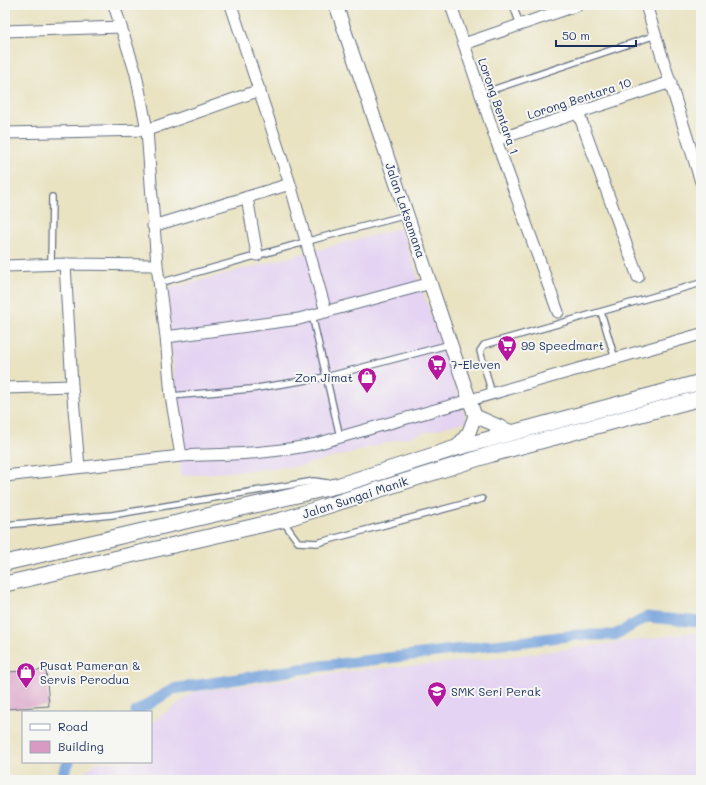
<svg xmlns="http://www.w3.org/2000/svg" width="706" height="785" font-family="Mali,sans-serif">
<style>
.built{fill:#e4d3f2}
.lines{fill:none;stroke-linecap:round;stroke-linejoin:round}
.canal{stroke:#73a1dc;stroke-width:11}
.building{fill:#d899c2}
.service-casing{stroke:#636e81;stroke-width:8}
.minor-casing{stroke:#636e81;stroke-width:13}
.tertiary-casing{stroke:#636e81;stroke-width:15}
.secondary-casing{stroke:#636e81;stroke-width:17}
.service{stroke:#fff;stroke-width:5.5}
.minor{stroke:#fff;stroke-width:11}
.tertiary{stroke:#fff;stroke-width:13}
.secondary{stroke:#fff;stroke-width:15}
.labels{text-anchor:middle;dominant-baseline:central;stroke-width:4;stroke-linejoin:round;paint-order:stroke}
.street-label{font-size:12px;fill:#1b2f5e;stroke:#f6f6f2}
.poi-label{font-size:12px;fill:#1b2f5e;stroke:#f6f6f2;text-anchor:start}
</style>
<rect width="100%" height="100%" fill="#f6f6f2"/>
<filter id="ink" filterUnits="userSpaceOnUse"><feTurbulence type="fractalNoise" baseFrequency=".025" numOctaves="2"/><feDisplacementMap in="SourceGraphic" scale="8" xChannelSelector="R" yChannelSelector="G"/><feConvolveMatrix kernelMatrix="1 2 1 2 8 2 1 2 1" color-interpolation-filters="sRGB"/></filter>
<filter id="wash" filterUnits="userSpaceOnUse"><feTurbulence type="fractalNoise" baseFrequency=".012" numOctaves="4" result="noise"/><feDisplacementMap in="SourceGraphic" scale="16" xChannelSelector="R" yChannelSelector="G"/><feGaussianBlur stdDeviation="0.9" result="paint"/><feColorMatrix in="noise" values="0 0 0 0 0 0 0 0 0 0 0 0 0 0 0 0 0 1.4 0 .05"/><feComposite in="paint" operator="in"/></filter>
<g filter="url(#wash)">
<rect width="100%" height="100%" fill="#e9e3c2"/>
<!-- built -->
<path class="built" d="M401,228l66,193 -166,45 -120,10 -13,-187z
M693,633l8,3v144h-628l25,-18h53v-39l43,-31 166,-22 130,-11z"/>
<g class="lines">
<!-- canal -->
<path class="canal" d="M136,712l37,-23 141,-22 262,-32h39l32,-18 54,5
M64,771l5,-9"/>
</g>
<g id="blocks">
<!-- building -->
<path class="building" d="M46,670l3,36 -44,3v-37z"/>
</g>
</g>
<g filter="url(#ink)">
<use href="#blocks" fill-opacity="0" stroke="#636e81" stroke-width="1"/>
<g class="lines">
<!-- service casing -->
<g class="service-casing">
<path id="service" d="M513,5l7,20
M480,94l176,-59
M51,264l1,-67
M159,283l164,-46 84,-22
M601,312l14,47
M312,315l28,122
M492,394l-12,-43 4,-6 217,-62
M171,396l80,-7 75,-12 125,-33
M283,521l15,21 19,1 165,-44
M5,525l107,-10 202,-34 13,2"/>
</g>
<!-- minor casing -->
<g class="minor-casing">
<path id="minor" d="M231,5l59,179 36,128
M451,5l45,135 62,172
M646,5l55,177
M5,31l116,-4
M464,44l114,-39
M578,112l60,165
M5,133l142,-3 113,-40
M496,140l175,-58
M247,197l10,58
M153,226l137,-42
M65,264l7,122 7,81
M5,266l60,-2 92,1
M166,337l133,-18 132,-36
M5,388l67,-2
M181,456c45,-2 91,-2 135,-12l385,-110
M5,476l176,-20 -10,-60 -5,-59 -9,-72 -10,-135 -11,-56 -22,-69"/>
</g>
<!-- tertiary casing -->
<g class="tertiary-casing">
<path id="tertiary" d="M336,5l139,411 -6,16 -13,16
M475,416l39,17"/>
</g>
<!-- secondary casing -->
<g class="secondary-casing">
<path id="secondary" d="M5,563l335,-78 116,-37 245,-66
M5,584l277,-64 210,-66 209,-56"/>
</g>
<!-- service -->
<use href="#service" class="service"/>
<!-- minor -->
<use href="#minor" class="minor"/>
<!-- tertiary -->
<use href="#tertiary" class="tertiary"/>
<!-- secondary -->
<use href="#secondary" class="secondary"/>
</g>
</g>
<!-- icons -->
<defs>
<g id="supermarket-pin" transform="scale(1)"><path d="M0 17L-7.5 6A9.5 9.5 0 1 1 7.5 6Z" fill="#b5179e" stroke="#f6f6f2"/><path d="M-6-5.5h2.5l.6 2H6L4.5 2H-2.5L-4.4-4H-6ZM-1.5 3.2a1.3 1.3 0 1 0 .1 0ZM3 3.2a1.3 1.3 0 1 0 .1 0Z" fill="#fff"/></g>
<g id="shop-pin" transform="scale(1)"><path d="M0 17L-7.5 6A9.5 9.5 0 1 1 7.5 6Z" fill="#b5179e" stroke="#f6f6f2"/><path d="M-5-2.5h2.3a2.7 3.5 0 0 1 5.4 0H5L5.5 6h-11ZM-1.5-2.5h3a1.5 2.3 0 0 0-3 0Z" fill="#fff"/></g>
<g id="school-pin" transform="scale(1)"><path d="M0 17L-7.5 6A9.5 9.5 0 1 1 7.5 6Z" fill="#b5179e" stroke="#f6f6f2"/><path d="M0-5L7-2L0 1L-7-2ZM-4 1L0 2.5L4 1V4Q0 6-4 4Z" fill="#fff"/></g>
</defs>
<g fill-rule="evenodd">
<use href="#supermarket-pin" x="507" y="345"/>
<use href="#supermarket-pin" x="437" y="364"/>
<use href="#shop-pin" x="367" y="377"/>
<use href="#shop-pin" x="26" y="672"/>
<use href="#school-pin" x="437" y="691"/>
</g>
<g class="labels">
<!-- street labels -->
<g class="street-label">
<text transform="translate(579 98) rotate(-18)">Lorong Bentara 10</text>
<text transform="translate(499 106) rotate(71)">Lorong Bentara 1</text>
<text transform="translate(406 210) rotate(71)">Jalan Laksamana</text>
<text transform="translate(355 497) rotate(-18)">Jalan Sungai Manik</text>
</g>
<!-- poi labels -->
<g class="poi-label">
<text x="521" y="345">99 Speedmart</text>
<text x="451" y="364">7-Eleven</text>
<text x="353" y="377" text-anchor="end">Zon Jimat</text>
<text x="40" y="665">Pusat Pameran &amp;<tspan x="40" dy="14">Servis Perodua</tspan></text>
<text x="451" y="691">SMK Seri Perak</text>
</g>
</g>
<!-- margin -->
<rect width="706" height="785" fill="none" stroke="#f6f6f2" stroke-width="20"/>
<!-- legend -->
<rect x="22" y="711" width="130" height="52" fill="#f6f6f2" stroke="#9ea6b7"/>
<rect x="30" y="724" width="20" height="6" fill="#ffffff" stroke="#9ea6b7"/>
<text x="58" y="731" font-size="12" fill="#1b2f5e">Road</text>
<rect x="30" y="741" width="20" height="12" fill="#d899c2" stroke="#9ea6b7"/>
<text x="58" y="751" font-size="12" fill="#1b2f5e">Building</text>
<!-- scale -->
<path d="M556 40v6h80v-6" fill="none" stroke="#1b2f5e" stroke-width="2"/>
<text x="562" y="40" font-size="12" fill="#1b2f5e" stroke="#f6f6f2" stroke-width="3" paint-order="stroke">50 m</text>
</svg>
